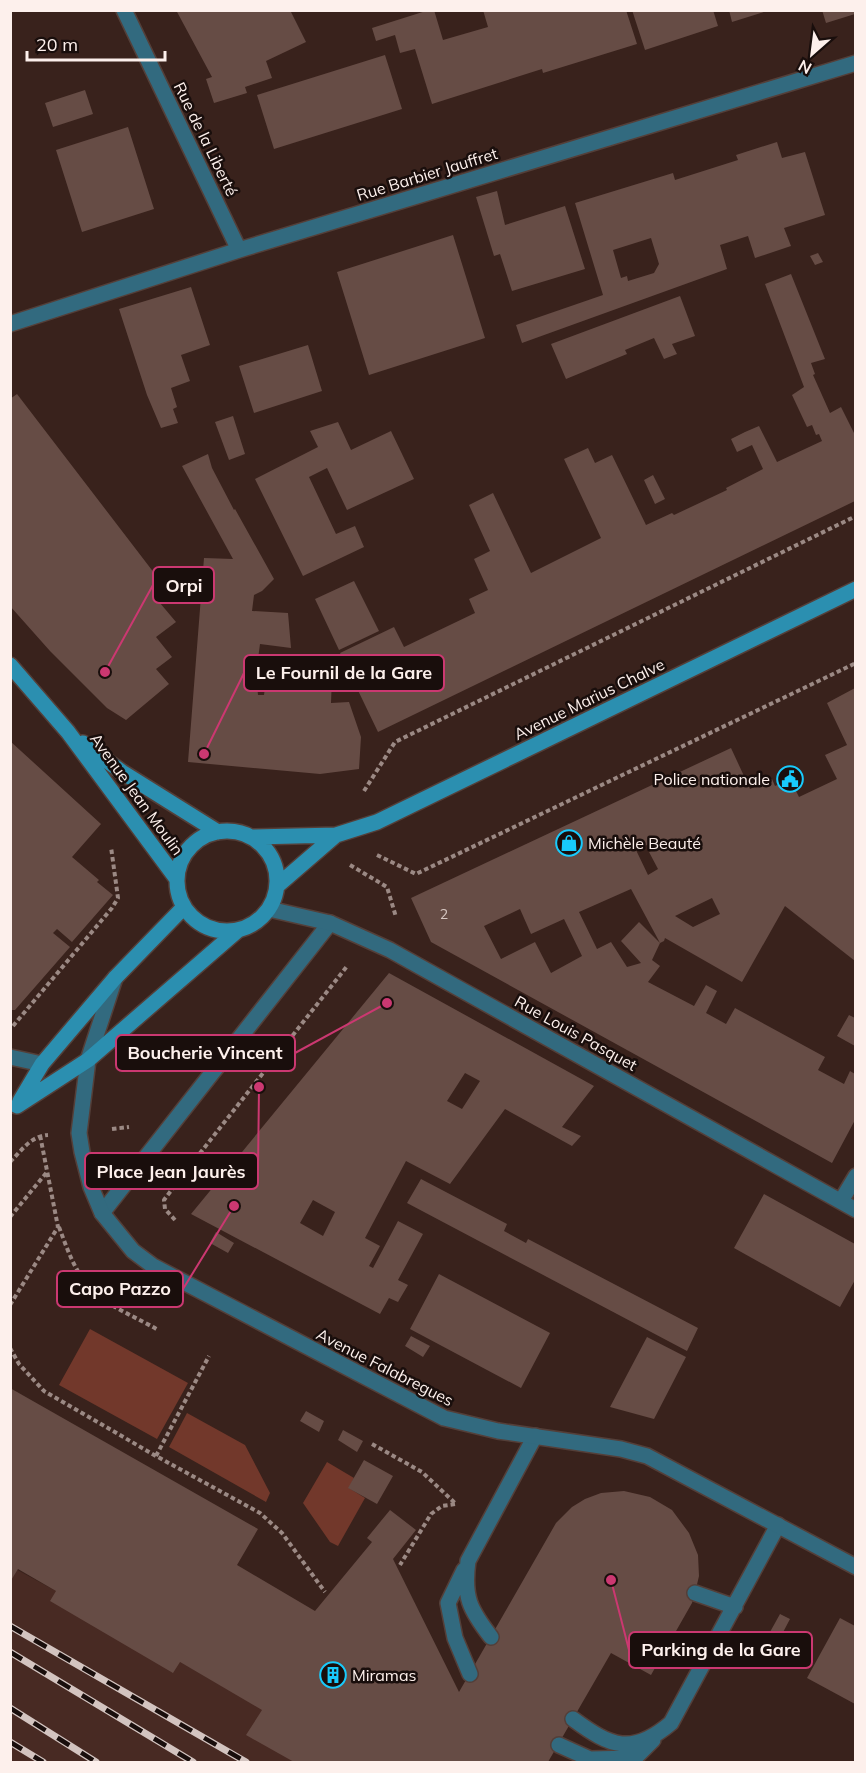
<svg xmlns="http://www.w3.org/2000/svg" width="866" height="1773" font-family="Mulish,sans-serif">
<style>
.built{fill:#482a23}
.green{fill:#72382b}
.building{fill:#664c45;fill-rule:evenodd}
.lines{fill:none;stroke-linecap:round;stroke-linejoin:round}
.lane-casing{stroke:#543f39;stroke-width:18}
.street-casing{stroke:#543f39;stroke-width:18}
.secondary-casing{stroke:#543f39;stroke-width:18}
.path{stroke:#9b8984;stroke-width:4;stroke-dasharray:4.5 3;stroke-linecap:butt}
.lane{stroke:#326a7f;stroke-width:15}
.street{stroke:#326a7f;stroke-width:15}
.secondary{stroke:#2b8fb0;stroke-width:15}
.rail-casing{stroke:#d3c4c0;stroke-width:7}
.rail{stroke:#190e0c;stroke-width:4.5;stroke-dasharray:14;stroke-linecap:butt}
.labels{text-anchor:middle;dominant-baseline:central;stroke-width:5;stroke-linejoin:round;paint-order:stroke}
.number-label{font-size:14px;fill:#d7c7c2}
.street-label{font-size:16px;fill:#fdf0ec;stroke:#190e0c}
.poi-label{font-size:16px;fill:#fdf0ec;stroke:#190e0c;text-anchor:start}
.leader{fill:none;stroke:#cb3871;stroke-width:2}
.callout-dot{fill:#cb3871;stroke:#190e0c;stroke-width:2}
.callout{fill:#190e0c;stroke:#cb3871;stroke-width:2}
.callout-label{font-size:18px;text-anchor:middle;font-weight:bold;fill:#fdf0ec}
</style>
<rect width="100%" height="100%" fill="#39221c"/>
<!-- built -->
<path class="built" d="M10,1566l46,25 299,171h-344z"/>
<!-- green -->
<path class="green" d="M90,1329l98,54 -31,56 -98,-54z
M187,1413l58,32 25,48 -4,9 -97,-55z
M327,1462l27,16 -5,10 16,10 -27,48 -8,-4 -27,-39z"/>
<!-- building -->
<path class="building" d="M176,10h114l16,32 -40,19 6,17 -27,9 2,6 -33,10 -8,-24 6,-2z
M429,10h5l9,30 45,-13 -5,-17h39l1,2 1,-2h102l11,34 -94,29 -1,-4 -110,35 -17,-55 -15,4 -5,-18 -19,6 -4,-13z
M632,10h81l5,16 -73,24z
M729,10h38v1l-35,11z
M822,10h33v4l-29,9z
M385,55l17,54 -128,40 -17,-54z
M85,90l8,24 -40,13 -8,-24z
M128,127l26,82 -72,23 -26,-82z
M777,142l5,16 23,-6 20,63 -41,13 7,18 -36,12 -7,-22 -28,9 7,24 -205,74 -6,-18 87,-30 -28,-92 98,-30 2,7 63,-20 -2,-5zM651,238l8,26 -5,9 -26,8 -1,-5 -6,2 -8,-28z
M497,191l8,34 60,-19 20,63 -73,22 -12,-37 -6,2 -18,-59z
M453,235l32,103 -116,37 -32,-103z
M818,253l5,9 -8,3 -5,-9z
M791,274l34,85 -14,4 4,11 -2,1 17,38 11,-6 14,28v66l-477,231 -38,-79 54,-26 10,20 71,-34 -6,-14 19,-9 -14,-31 16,-8 -21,-46 24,-12 38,80 70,-35 -37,-79 24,-11 7,15 17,-8 34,70 26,-12 2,2 53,-25 -1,-2 37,-19 -11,-24 -15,7 -6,-13 14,-7 14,-6 18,36 45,-21 -3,-7 -3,1 -4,-10 -5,2 -15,-32 12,-8 -39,-103z
M191,287l19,58 -29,10 9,26 -19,7 6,19 -4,2 5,14 -17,5 -14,-33 -28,-86z
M680,296l15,40 -23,8 5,10 -13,5 -10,-21 -29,12 2,4 -61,25 -15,-35z
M308,345l14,46 -68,22 -15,-47z
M17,394l154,201 -11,8 16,19 -20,15 16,20 -16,12 13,15 -43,36 -19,-12 -57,-57 -40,-45v-207z
M233,416l12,38 -16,6 -14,-38z
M338,422l13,28 40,-19 23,48 -67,31 -20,-42 -18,9 27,57 19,-8 9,21 -61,29 -48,-97 63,-32 -8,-16z
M208,454l4,14 22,42 1,-1 39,70 -12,12 -8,4 -2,16 36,2 3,35 -31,-4 -4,30 2,21h6l3,-23 33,5h32l-1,26 18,-1 12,35 -2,32 -39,5 -132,-12 16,-204 29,1 -51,-93z
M653,475l12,24 -10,5 -11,-24z
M354,581l25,50 -40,19 -24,-51z
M855,688v273l-70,-55 -43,76 -77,-44 -1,3 -4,2 -29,-54 -52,23 18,37 14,-7 16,25 14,-4 -20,-22 18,-19 21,21 -8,17 8,6 -12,16 46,24 12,-21 11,6 -11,22 20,11 9,-16 90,49 -7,13 26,14 6,-13 5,3v46l-23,43 -401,-221 -20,-44 320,-150 19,41 22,-10 3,7 15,-7 9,18 38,-18 -12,-24 22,-10 -20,-42zM658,840l3,6 -12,6 9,17 -10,6 -12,-25zM712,898l8,16 -27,13 -18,-11zM520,909l11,25 33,-15 18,37 -31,17 -16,-31 -34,17 -17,-33z
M10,741l91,83 -29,33 27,23 -2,2 16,13 -41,47 -15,-13 -4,4 17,14 -55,63h-5z
M389,973l205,113 -32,41 19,9 -9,10 -67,-37 -55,75 -44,-23 -41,77 15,8 -11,20 4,2 25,-47 25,13 -25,46 10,5 -10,17 -9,-4 -9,16 -189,-100zM465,1073l15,8 -18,28 -15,-8zM313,1200l22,12 -12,24 -23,-13z
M849,1015l6,3v28l-18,-10z
M421,1179l86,45 -3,7 22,12 2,-4 170,89 -11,23 -280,-148z
M764,1194l91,50v36l-15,27 -106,-59z
M216,1232l18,11 -6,10 -18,-10z
M439,1274l111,59 -29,55 -111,-59z
M411,1336l19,10 -7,11 -18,-11z
M647,1337l39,20 -32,62 -44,-12z
M10,1388l248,141 -21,36 78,46 57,-69 -5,-4 23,-28 26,20 -23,29 66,133 97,-169 16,-16 13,-8 16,-6 23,-2 26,6 22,13 17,23 9,22 1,21 -4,17 -3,10 -41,72 -40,-22 -63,109h-254l-48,-27 16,-25 -82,-48 -7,11 -123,-72 6,-10 -38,-22 -8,13z
M306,1411l18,10 -5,11 -19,-11z
M343,1430l20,11 -6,11 -19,-12z
M364,1460l29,16 -16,28 -29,-16z
M780,1614l10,5 -10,19 -10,-6z
M840,1618l15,8v78l-48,-26z"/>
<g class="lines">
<!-- lane casing -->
<g class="lane-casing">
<path id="lane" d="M102,1213l228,-290
M464,1570l-16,33 7,35 15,36
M695,1593l40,14
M491,1637c-21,-27 -28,-40 -23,-76l67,-125
M573,1719c38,28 59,37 98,4l107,-198
M559,1745l31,14 45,-1 18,-18"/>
</g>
<!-- street casing -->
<g class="street-casing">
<path id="street" d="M124,10l115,240
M10,324l229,-74 617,-187
M269,909l61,14 60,27 466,260
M115,978l-27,82 -9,73 3,19 9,35 11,26 31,38 20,15 291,152 54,13 123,18 26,7 209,111
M10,1057l32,7
M841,1201l15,-25"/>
</g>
<!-- secondary casing -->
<g class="secondary-casing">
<path id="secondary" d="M10,665l58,67 108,146
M83,743l39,29 96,60
M177 881a50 50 0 1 1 100 0a50 50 0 1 1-100 0Z
M252,837l84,-2 41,-13 479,-233
M277,886l59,-51
M20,1101l22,-37 73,-86 68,-70
M17,1106l71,-46 149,-129"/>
</g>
<!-- path -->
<path class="path" d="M364,791l31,-49 461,-226
M377,855l39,19 440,-211
M350,865l37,22 9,30
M13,1026l99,-118 6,-10 -7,-51
M112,1129l17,-2
M10,1162c12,-12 21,-26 38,-27
M180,1166l6,5 162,-206
M10,1217l37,-45
M175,1220l-10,-11 -1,-9 22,-29
M59,1227c9,24 18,52 39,68 16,14 42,24 60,35
M10,1305l48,-78 -18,-92
M10,1348l9,16 25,27 112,65 104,57 22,20 43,59
M372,1444l50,28 34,32 -14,2 -11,8 -31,51
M156,1456l53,-100"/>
<!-- lane -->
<use href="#lane" class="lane"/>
<!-- street -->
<use href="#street" class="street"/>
<!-- secondary -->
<use href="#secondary" class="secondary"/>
<!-- rail casing -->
<g class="rail-casing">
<path id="rail" d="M10,1626l236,136
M10,1652l183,110
M10,1708l86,54
M10,1742l33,20"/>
</g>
<!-- rail -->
<use href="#rail" class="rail"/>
</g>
<!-- icons -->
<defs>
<g id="civic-ring" transform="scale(1.35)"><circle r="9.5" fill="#190e0c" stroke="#18cafc" stroke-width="1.5"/><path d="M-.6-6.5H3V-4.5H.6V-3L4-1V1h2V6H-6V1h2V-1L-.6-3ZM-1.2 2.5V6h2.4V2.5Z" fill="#18cafc"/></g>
<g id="shop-ring" transform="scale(1.35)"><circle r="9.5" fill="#190e0c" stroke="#18cafc" stroke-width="1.5"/><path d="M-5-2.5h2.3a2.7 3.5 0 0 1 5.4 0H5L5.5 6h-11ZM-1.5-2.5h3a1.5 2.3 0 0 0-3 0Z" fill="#18cafc"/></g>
<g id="building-ring" transform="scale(1.35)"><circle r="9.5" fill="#190e0c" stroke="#18cafc" stroke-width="1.5"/><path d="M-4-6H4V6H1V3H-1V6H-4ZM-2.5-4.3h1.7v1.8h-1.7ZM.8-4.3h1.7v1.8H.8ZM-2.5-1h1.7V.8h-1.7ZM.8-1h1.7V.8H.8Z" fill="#18cafc"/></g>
</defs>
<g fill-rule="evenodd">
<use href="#civic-ring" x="790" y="779"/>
<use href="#shop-ring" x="569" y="843"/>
<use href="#building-ring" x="333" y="1675"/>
</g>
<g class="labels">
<!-- number labels -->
<g class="number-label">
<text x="444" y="914">2</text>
</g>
<!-- street labels -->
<g class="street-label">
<text transform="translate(206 139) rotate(64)">Rue de la Liberté</text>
<text transform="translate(427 174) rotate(-17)">Rue Barbier Jauffret</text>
<text transform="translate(589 699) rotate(-26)">Avenue Marius Chalve</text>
<text transform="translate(137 794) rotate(54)">Avenue Jean Moulin</text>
<text transform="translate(576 1033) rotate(29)">Rue Louis Pasquet</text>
<text transform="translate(385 1367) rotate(27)">Avenue Falabregues</text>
</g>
<!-- poi labels -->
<g class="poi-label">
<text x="770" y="779" text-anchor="end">Police nationale</text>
<text x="588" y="843">Michèle Beauté</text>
<text x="352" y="1675">Miramas</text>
</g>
</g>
<!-- callouts -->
<path class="leader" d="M105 672L153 585M204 754L244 673M387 1003L295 1053M259 1087L258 1171M234 1206L183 1289M611 1580L629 1650"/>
<g class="callout-dot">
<circle cx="105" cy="672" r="6"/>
<circle cx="204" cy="754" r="6"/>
<circle cx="387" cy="1003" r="6"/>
<circle cx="259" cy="1087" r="6"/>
<circle cx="234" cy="1206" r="6"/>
<circle cx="611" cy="1580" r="6"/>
</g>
<g class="callout">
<rect x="153" y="567" width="61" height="36" rx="6"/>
<rect x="244" y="655" width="200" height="36" rx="6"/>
<rect x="116" y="1035" width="179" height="36" rx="6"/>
<rect x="85" y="1153" width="173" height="36" rx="6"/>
<rect x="57" y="1271" width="126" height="36" rx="6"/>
<rect x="629" y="1632" width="183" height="36" rx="6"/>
</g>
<g class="callout-label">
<text x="184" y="592">Orpi</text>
<text x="344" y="679">Le Fournil de la Gare</text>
<text x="205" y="1059">Boucherie Vincent</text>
<text x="171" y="1178">Place Jean Jaurès</text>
<text x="120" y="1295">Capo Pazzo</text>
<text x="721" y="1656">Parking de la Gare</text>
</g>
<!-- border -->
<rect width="866" height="1773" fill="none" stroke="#fdf0ec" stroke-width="24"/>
<!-- north arrow -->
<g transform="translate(812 54) rotate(208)" stroke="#190e0c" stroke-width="4.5" paint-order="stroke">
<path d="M0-4.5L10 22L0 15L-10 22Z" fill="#fdf0ec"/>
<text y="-9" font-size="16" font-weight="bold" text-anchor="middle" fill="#fdf0ec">N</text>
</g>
<!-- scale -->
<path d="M27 51v9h138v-9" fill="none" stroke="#fdf0ec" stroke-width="3"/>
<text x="36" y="51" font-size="18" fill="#fdf0ec" stroke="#190e0c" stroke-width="4.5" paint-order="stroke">20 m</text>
</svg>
